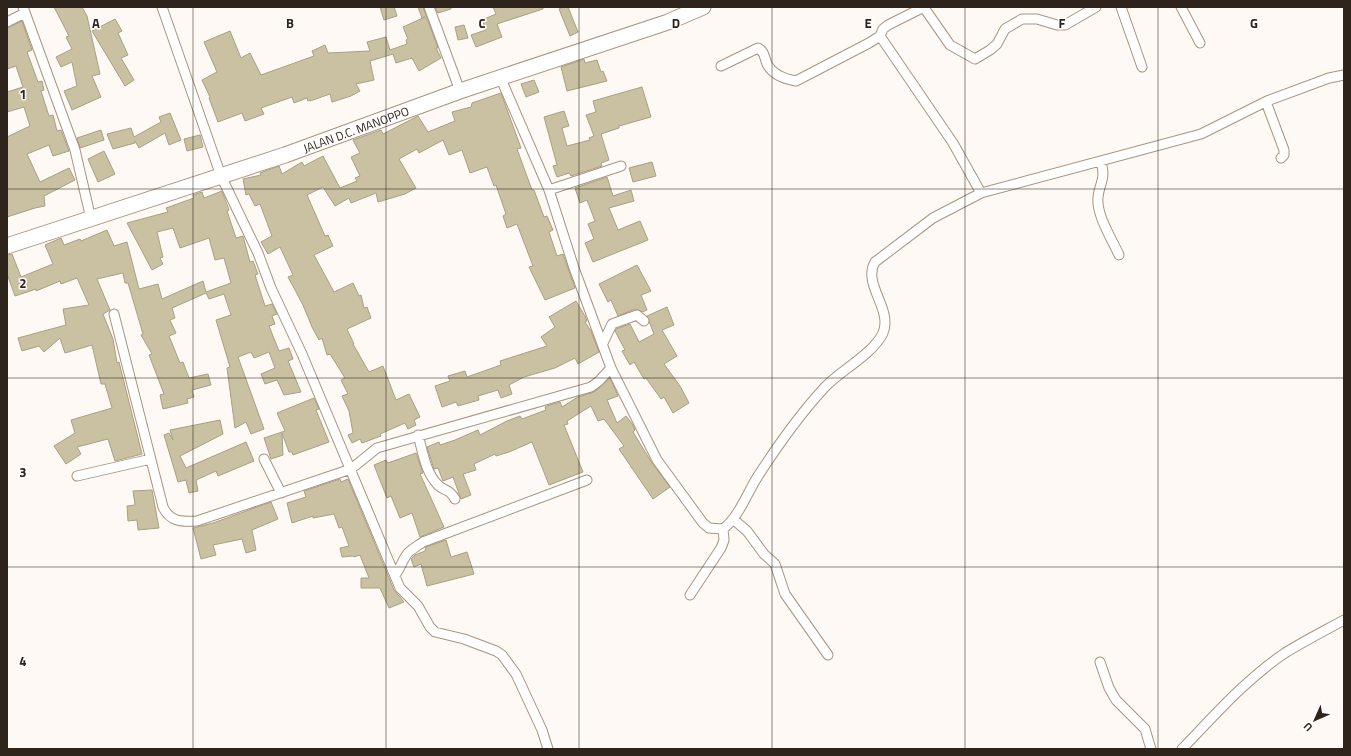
<svg xmlns="http://www.w3.org/2000/svg" width="1351" height="756" font-family="'Titillium Web',sans-serif">
<style>
.building{fill:#c9c1a2;stroke:#a7a082}
.lines{fill:none;stroke-linecap:round;stroke-linejoin:round}
.minor-casing{stroke:#ab937d;stroke-width:11}
.trunk-casing{stroke:#ab937d;stroke-width:17}
.minor{stroke:#fff;stroke-width:9}
.trunk{stroke:#fff;stroke-width:15}
.grid{fill:none;stroke:#2e241b;stroke-width:1;stroke-opacity:0.55}
.labels{text-anchor:middle;dominant-baseline:central;stroke-width:3;stroke-linejoin:round;paint-order:stroke}
.street-label{font-size:12px;fill:#2e241b;stroke:#fff}
.grid-label{font-size:13px;text-anchor:middle;font-weight:bold;fill:#2e241b;stroke:#fff;stroke-width:3;stroke-linejoin:round;paint-order:stroke}
</style>
<rect width="100%" height="100%" fill="#fff9f5"/>
<!-- building -->
<path class="building" d="M54,7h28l5,9 13,58 -8,2 9,21 -29,13 -8,-19 13,-5 -5,-24 -11,5 -5,-10 16,-8 -6,-12 3,-1z
M380,7h14l3,9 -13,4z
M418,7h5l15,41h-2l5,10 -22,13 -7,-13 -16,5 -3,-9 -23,7 4,19 -18,4 4,7 -9,5 -19,6 -2,-8 -17,6 -5,1 -1,-3 -13,5 -2,-6 -31,11 3,6 -19,7 -3,-8 -24,9 -9,-24 1,-1 -8,-17 15,-8 -13,-30 26,-11 11,27 9,-5 11,22 53,-19 -2,-5 13,-6 3,8 42,-2 -3,-9 19,-5 4,13 17,-6 -1,-4 2,-1 -5,-12 22,-10 -3,1z
M435,7h16v2l-13,4z
M493,7h50v2l-46,15 5,13 -26,10 -5,-12 15,-5 -4,-10 14,-6z
M564,7h4l10,25 -8,4 -11,-27z
M115,19l7,12 -4,2 10,22 -7,3 13,22 -9,6 -33,-55z
M22,21l10,29 -5,2 11,30 4,-1 2,9 -3,1 8,25 4,-1 4,16 4,-1 8,21 -16,5 -4,-11 -22,9 13,28 29,-14 6,12 -31,16 1,10 -10,2 -28,9v-80l23,-11 -6,-19 -17,5v-20l16,-5 -7,-21 -9,3v-41z
M464,25l4,13 -10,2 -3,-13z
M584,59l1,4 12,-3 4,12 2,-1 4,10 -40,10 -6,-24z
M534,80l5,12 -13,5 -5,-13z
M642,87l9,30 -32,9v2l-18,6 8,26 -8,3 1,3 -31,10 -2,-3 -12,4 -4,-11 4,-1 -13,-48 20,-6 5,15 -7,2 5,18 23,-6 -1,-2 5,-2 -8,-21 10,-3 -3,-11z
M501,93l20,55 -4,1 15,41h2l10,27 3,-1 6,14 -4,2 8,24 6,-2 12,34 -30,12 -16,-33 4,-1 -16,-42 -10,4 -4,-12 3,-2 -10,-29 -2,1 -7,-19 -17,6 -8,-23 -13,5 -6,-15 -24,13 -2,-4 -18,10 17,29 -11,6 -27,8 -2,-9 -25,10 -2,-5 -14,8 -12,-19 -16,8 18,41 3,-1 5,11 -19,9 20,37 19,-9 6,13 2,-1 3,13 3,-1 4,11 -24,11 7,15h-1l16,28 14,-6 13,34 13,-6 11,23 -6,3 2,5 -8,4 -3,-6 -25,11 1,2 -19,7 -2,-4 -8,4 -4,-8 5,-2 -4,-22 -7,-15 6,-2 -7,-14 4,-2 -15,-24 -3,1 -5,-17 -3,2 -7,-13 -9,-22 -15,-28 5,-2 -13,-28 -12,7 -7,-12 11,-6 -12,-32 -5,2 -6,-12 -3,1 -3,-16 18,-4 -1,-2 19,-7 3,8 20,-12 2,4 19,-10 17,32 17,-7 -2,-3 5,-2 -9,-19 9,-4 -7,-13 28,-10 2,4 35,-18 10,16 27,-11 -3,-9 19,-5 1,-4z
M170,113l11,27 -12,5 -4,-12 -26,15 -4,-7v2l-22,6 -6,-15 24,-6 3,9 27,-15 -2,-5z
M101,130l3,10 -24,8 -3,-10z
M200,135l3,12 -16,4 -3,-12z
M104,151l11,23 -17,8 -10,-23z
M652,162l4,14 -23,6 -4,-14z
M607,177l6,19 18,-6 3,11 -25,7 9,22 22,-9 8,19 -55,22 -8,-19 9,-4 -6,-15 7,-3 -8,-21 -7,3 -5,-15z
M222,191l7,19 -2,1 9,27 7,-2 7,26 3,-1 5,13 -3,1 10,31 7,-2 5,10 -5,2 3,8 -6,2 10,25 10,-3 4,11 -5,2 13,31 -17,3 -7,-15 -12,4 -4,-10 14,-6 -6,-16 -15,6 -3,-6 -13,5 26,72 -13,5 -5,-12 -11,6 -8,-60 3,-1 -14,-47 15,-5 -7,-21 -15,5 -3,-6 -34,15 3,10 -5,2 6,13 -7,3 11,27 3,-1 6,16 19,-4 3,11 -19,5 2,7 -7,2 1,4 -25,6 -3,-14 4,-1 -15,-39 3,-1 -11,-19 2,-1 -15,-51h-3l-2,-10 -26,6 13,31 -7,4 10,25 4,24 2,-1 23,92 -27,7 -7,-22 -31,8 4,7 -15,10 -12,-18 21,-13 -4,-13 41,-12 -7,-24h-4l-9,-39 -27,8 -5,-15 -16,14 -5,-6 -17,5 -4,-13 48,-13 -3,-16 26,-4 -12,-27 -16,6 -1,-3 -24,10v-2l-21,7 -8,-22v-19l5,-1 9,23 32,-13 -8,-19 16,-7 3,7 16,-6 1,2 26,-11 7,16 13,-4 12,47 19,-5 4,15 41,-18 3,11 25,-9 -7,-25 -9,2 -6,-22 -29,10 -7,-20 -16,4 6,25 -3,1 3,6 -11,6 -25,-47 41,-11 -2,-4 28,-10 -1,-3 9,-3 2,6z
M637,265l14,26 -10,4 6,15 -5,2 -7,-3 -17,7 -7,-16 -3,2 -9,-18z
M576,301l9,15 2,5 -2,1 6,9 8,21 -21,12 -3,-6 -20,10 -31,9 -15,8 3,9 -11,4 -3,-8 -20,6 1,4 -21,6 -2,-4 -14,5 -7,-21 15,-5 -2,-5 17,-5 2,6 34,-12 -1,-4 47,-15 -6,-9 14,-10 -6,-10z
M667,307l7,18 -12,5 15,26 -13,8 16,22 9,17 -16,10 -9,-16 -3,2 -15,-21 -2,1 -10,-17 -4,3 -8,-14 3,-1 -10,-19 1,-2 14,-5 9,18 15,-8 -7,-18z
M610,378l8,18 -11,4 10,23 9,-7 7,9 2,5 -2,2 19,31 18,24 -17,12 -34,-50 5,-3 -20,-27 -6,2 -7,-15 -24,15 1,3 -4,1 19,47 -34,13 -17,-43 -23,10 -13,4 -1,-2 -21,10 2,6 -13,4 8,21 -10,4 -8,-22 -10,4 -5,-13 -4,1 -7,-22 12,-5 1,3 15,-5 23,-10 2,5 27,-14 13,-5 2,3 24,-9 -1,-3 2,-1 13,-4 2,5 16,-10 16,-5z
M314,398l5,11 -3,1 13,32 -36,13 -1,-3h-3l-7,-19 1,22 -12,4 -7,-21 21,-7 -8,-18z
M220,420l3,14 -43,22 6,12 60,-26 8,19 -36,15 -2,-5 -20,9 2,11 -9,2 -3,-13 -8,2 -14,-47 5,-2 4,7 -3,-10z
M416,453l7,20 -3,1 24,53 -24,10 -8,-24 -12,5 -9,-22 -4,2 -13,-33 12,-5 2,3z
M340,479l1,3 7,-3 46,111 10,12 -15,6 -9,-20h-19v-10h8l-9,-23 -6,2 -1,-1 -11,1 -2,-9 9,-2 -7,-19 -3,1 -5,-14 -21,4v-2l-21,7 -5,-20 19,-6 -2,-6z
M152,490l7,38 -21,2 -1,-10 -9,1 -1,-15 8,-1 -2,-14z
M271,502l7,17 -26,11 4,20 -10,3 -4,-14 -29,6 3,10 -15,4 -8,-31 20,-5z
M446,540l5,17 16,-5 7,22 -47,12 -6,-22 -7,3 -3,-8 4,-4 10,-4 1,-4z"/>
<g class="lines">
<!-- minor casing -->
<g class="minor-casing">
<path id="minor" d="M23,7l52,143 16,69
M162,7l59,169 37,77 13,35 31,66 98,234 18,18 12,21 5,5 29,7 32,12 6,4 14,19 26,56 6,19
M429,7l31,84
M1121,7l21,60
M1181,7l19,36
M7,22l18,-9
M880,36l73,107 28,50
M721,66l37,-18c7,4 6,9 9,16 6,11 17,15 29,17l73,-38 11,-7 3,-7 5,-4 34,-17 3,1 25,36 25,14 15,-9 7,-6 8,-15 17,-10h15l20,6h8l31,-18
M1266,102l18,48v5l-3,3
M1101,161c5,21 -1,19 -3,36 -2,18 14,42 21,58
M549,190l72,-24
M114,314l49,193c7,15 19,15 34,14l154,-52 26,-21 214,-61 8,-6 12,-13 -37,-100 -25,-78 -48,-111
M603,343l9,-19 25,-9 7,6
M611,368l46,92 46,63 6,5 14,1c16,-12 24,-36 35,-53 20,-31 42,-62 67,-89 16,-17 48,-33 58,-54 10,-24 -21,-49 -8,-71l58,-44 48,-25 220,-59 66,-33 62,-23 15,-3
M418,435c5,17 7,37 20,50 7,7 11,3 17,14
M264,459l17,34
M77,476l74,-17
M733,519l14,12 17,23 11,10 10,30 43,61
M395,575c6,-7 7,-15 13,-22 4,-4 11,-8 15,-11l164,-62
M690,595l31,-47 3,-8 -1,-11
M1100,662l9,26 7,12 29,29 6,20
M1182,749c32,-33 64,-70 103,-96 19,-12 39,-22 59,-33"/>
</g>
<!-- trunk casing -->
<g class="trunk-casing">
<g id="trunk">
<path id="s1" d="M7,246l278,-91 175,-64 208,-69 35,-15"/>
</g>
</g>
<!-- minor -->
<use href="#minor" class="minor"/>
<!-- trunk -->
<use href="#trunk" class="trunk"/>
</g>
<!-- grid -->
<path class="grid" d="M193,7v742M386,7v742M579,7v742M772,7v742M965,7v742M1158,7v742M7,189h1337M7,378h1337M7,567h1337"/>
<g class="labels">
<!-- street labels -->
<g class="street-label">
<text stroke="none"><textPath href="#s1" startOffset="368">JALAN D.C. MANOPPO</textPath></text>
</g>
</g>
<g class="grid-label">
<text x="96" y="28">A</text>
<text x="290" y="28">B</text>
<text x="482" y="28">C</text>
<text x="676" y="28">D</text>
<text x="868" y="28">E</text>
<text x="1062" y="28">F</text>
<text x="1254" y="28">G</text>
<text x="23" y="99">1</text>
<text x="23" y="288">2</text>
<text x="23" y="477">3</text>
<text x="23" y="666">4</text>
</g>
<!-- border -->
<rect width="1351" height="756" fill="none" stroke="#2e241b" stroke-width="16"/>
<!-- north arrow -->
<g transform="translate(1315 720) rotate(225)" stroke="#ffffff" stroke-width="3" paint-order="stroke">
<path d="M0-3L7 15L0 10L-7 15Z" fill="#2e241b"/>
<text y="-6" font-size="11" font-weight="bold" text-anchor="middle" fill="#2e241b">U</text>
</g>
</svg>
